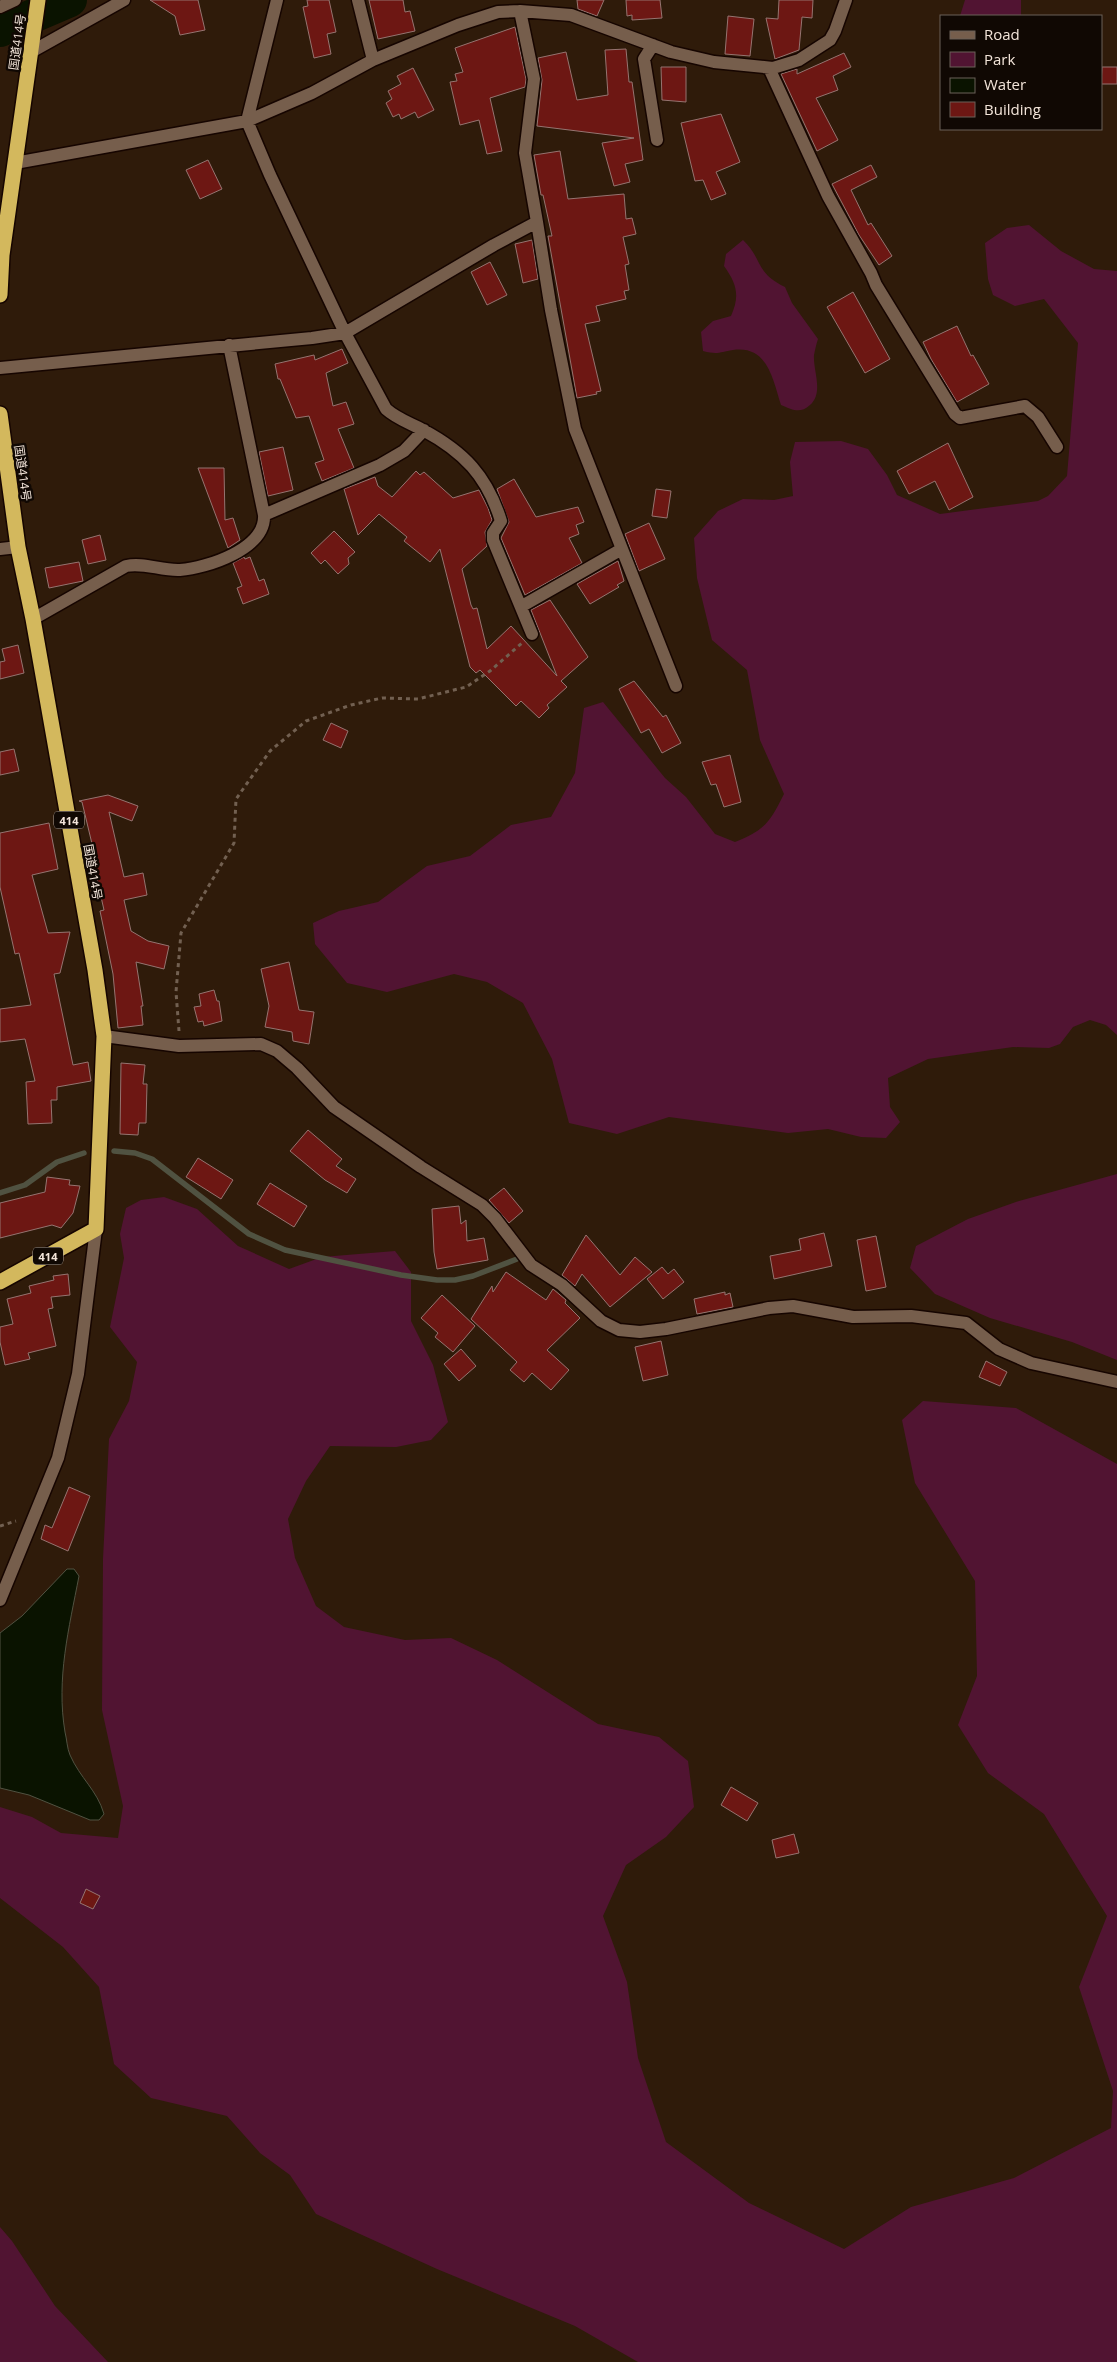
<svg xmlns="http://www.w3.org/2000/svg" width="1117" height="2362" font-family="'Open Sans','Noto Sans JP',sans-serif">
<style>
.green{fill:#511432}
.water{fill:#0a1300;stroke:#505241}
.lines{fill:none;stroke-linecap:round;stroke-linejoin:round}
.stream{stroke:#505241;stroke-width:5.5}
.river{stroke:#0a1300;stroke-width:34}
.building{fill:#6d1713;stroke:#957470}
.minor-casing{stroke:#160500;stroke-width:15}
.highway-casing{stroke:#160500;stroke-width:18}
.path{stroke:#726051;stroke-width:3;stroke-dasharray:4 4;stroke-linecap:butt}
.minor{stroke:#765e4c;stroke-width:12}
.highway{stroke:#d3b85d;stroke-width:15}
.labels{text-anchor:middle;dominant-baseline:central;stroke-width:5;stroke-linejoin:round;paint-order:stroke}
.shield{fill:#100803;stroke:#aea299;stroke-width:1}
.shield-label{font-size:11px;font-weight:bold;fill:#f2e4d9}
.street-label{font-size:12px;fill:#f2e4d9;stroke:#100803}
</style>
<rect width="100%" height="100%" fill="#2f1b0a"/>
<!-- green -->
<path class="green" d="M965,0h56v16h-61z
M1029,225l32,26 33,18 23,2v764l-11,-10 -16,-5 -17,7 -13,17 -11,4 -36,-1 -85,12 -40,19 2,29 10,15 -14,16 -25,-1 -33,-8 -40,4 -119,-16 -52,17 -48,-11 -17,-64 -29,-56 -36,-21 -33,-8 -67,18 -40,-9 -32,-39 -2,-21 26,-12 39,-9 49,-36 43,-10 41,-31 40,-8 24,-44 9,-65 19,-6 62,76 21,19 29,37 20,8c30,-12 35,-20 49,-48l-24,-54 -13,-70 -35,-30 -15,-62 -3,-40 24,-27 25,-12 31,1 19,-4 -3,-34 5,-20 46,-1 27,8 19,26 10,20 43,19 98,-13 10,-5 19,-20 11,-133 -34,-44 -29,7 -22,-11 -5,-16 -3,-36 22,-15z
M743,240c20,19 12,33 42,47l7,16 26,36c-2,6 -3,11 -4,16 -1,17 10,37 -4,50 -10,9 -17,5 -29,0 -8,-25 -13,-60 -48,-55 -13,2 -15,5 -30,1l-2,-19 12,-11 18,-5c9,-20 6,-32 -7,-50l2,-12z
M1117,1174v186l-45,-18 -82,-24 -55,-24 -25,-26 6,-22 52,-27 51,-18z
M164,1197l33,12 41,37 51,23 33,-12 73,-6 16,21v49l22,44 15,57 -17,18 -35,7 -66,-1 -24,35 -18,38 7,39 21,48 28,21 61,13 46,-2 46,22 101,64 61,13 29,24 6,46 -28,30 -40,28 -23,51 24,66 11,76 28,84 83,61 95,46 67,-42 103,-29 97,-50 2,-37 -34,-104 28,-71 -63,-102 -56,-41 -30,-48 19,-49 -2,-95 -60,-98 -13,-63 21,-19 93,7 101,56v898h-479l-63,-36 -138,-57 -121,-55 -26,-39 -30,-22 -33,-37 -76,-18 -37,-34 -15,-77 -36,-40 -63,-49v-91l32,10 29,16 57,5 5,-32 -21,-96 1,-151 6,-120 20,-38 8,-39 -27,-35 14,-69 -4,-24 6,-26 15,-8z
M0,2227l12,14 43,65 53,56h-108z"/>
<!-- water -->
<path class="water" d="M67,1569h7l5,7c-10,52 -23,103 -14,156 2,8 2,16 5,23 10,23 27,35 34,59l-5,6h-9l-61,-25 -29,-7v-155l22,-17z"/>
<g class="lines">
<!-- stream -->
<path class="stream" d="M114,1151l21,2 17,6 97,75 36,16 116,25 36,5h18l18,-4 44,-17
M0,1193l25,-8 32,-23 27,-9"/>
<!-- river -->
<path class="river" d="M0,30l70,-30"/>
</g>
<!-- building -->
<path class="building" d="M150,0h48l7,30 -25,5 -5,-19z
M307,0h22l7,32 -9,2 4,20 -17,4 -11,-51 5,-1z
M369,0h34l2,12 5,-1 5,20 -37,8z
M577,0h27l-7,16 -19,-7z
M626,0h34l2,18 -30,2v-5l-5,1z
M779,0h34l-1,18 -10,-1 -3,33 -24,9 -9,-41 12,1z
M728,16l26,3 -4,37 -25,-2z
M515,27l11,52 -1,8 -35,11 12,53 -15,3 -8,-34 -19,5 -10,-43 7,-1 -2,-7 8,-2 -8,-24z
M626,49l3,33h3l11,78 -18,4 5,18 -16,4 -12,-43 32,-5 -97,-12 5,-46 -4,-22 28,-6 11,48 31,-5 -3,-45z
M844,53l7,14 -18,9 5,14 -22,8 22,42 -21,11 -36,-77 16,-5v5z
M661,67h25v35l-24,-2z
M1102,67h15v17h-16z
M413,68l21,42 -16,8 -3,-6 -14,7 -2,-5 -6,3 -7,-14 6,-4 -4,-8 13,-7 -4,-8z
M721,114l19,48 -24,10 10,22 -15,6 -8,-20 -8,1 -14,-58z
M560,151l8,48 56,-5 2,25 6,-1 4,16 -13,3 6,27 -4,1 4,25 -5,1 2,8 -30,7 4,15 -15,3 16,67 -5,1 1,2 -20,4 -29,-162h4l-9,-41h-2l-7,-40z
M208,160l14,29 -22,10 -14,-29z
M871,165l6,12 -26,13 17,35 3,-2 21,33 -13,9 -20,-30 -27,-51z
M532,240l6,39 -15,4 -8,-39z
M490,262l17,33 -20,10 -16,-33z
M853,292l37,67 -25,14 -38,-66z
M957,326l14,30 2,-1 16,29 -32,18 -26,-43 -8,-17z
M342,349l6,14 -22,10 7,33 13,-4 8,22 -16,5 16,39 -32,13 -7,-18 9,-3 -15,-44 -13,2 -16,-39h-2l-3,-15 39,-9 1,5z
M948,443l25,54 -24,13 -14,-29 -26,13 -12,-23z
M283,447l10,43 -25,6 -9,-44z
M198,468h26l1,52 8,-2 7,22 -12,8z
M416,471l4,4 4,-3 29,26 26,-8 9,18 4,12 -7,12 2,14 -25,23 9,36 2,4 4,-1 10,41 24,-23 46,50 -26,-66 19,-10 38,57 -27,24 6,6 -20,18 2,3 -10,10 -18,-17 -5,5 -36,-36 -4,3 -6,-6 -30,-118 -10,13 -26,-21 3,-4 -28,-23 -21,21 -14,-46 31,-12 3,9 14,11z
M514,479l22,38 42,-10 6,15 -8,3 3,9 -10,4 13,25 -57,32 -24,-57 8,-16 -12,-33z
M656,489l15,2 -4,27 -15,-2z
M649,523l16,36 -26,12 -14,-37z
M334,531l21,21 -7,6 1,6 -11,10 -13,-14 -4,4 -10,-11z
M100,535l6,25 -18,4 -6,-24z
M244,557l1,2 5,-2 9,24 5,-2 5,15 -26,10 -6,-16 5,-2 -9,-23z
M618,561l6,20 -7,4 2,2 -29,17 -13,-20z
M79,562l4,19 -34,7 -4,-20z
M18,645l6,28 -24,6v-17l5,-1 -3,-12z
M634,681l29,36 3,-2 15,28 -19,10 -13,-24 -8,4 -22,-44z
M331,723l17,8 -7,17 -18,-8z
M14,749l5,22 -19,4v-23z
M730,755l11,47 -17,5 -8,-23 -5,1 -9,-23z
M108,795l30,11 -6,15 -23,-9 15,65 19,-4 4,22 -23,5 7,31 17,10 21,5 -5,23 -28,-7 7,44h-2l2,19 -25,3 -5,-54 -13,-63 4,-1 -14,-62h3l-11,-46 -3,-1z
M49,823l9,46 -26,6 16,58 22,-1 -10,41 -6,1 19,91 15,-3 3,19 -34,6v13h-6l1,23 -24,1 -2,-42 9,-1 -10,-42 -25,3v-33l31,-4 -12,-52 -4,1 -15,-67v-54z
M289,962l10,48 15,2 -5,32 -16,-3 -1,-9 -27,-5 4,-21 -8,-37z
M214,990l3,11h2l3,20 -18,5 -1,-5 -5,1 -4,-15 7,-1 -2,-12z
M121,1063l24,2 -2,19h4l-1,39h-7l-1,12 -18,-1z
M308,1130l34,29 -6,7 20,13 -9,14 -22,-13 -35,-29z
M198,1158l35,22 -12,19 -35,-22z
M47,1177l23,3 -1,5 11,1 -7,27 -12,15 -9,-3 -52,13v-35l45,-11z
M270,1183l37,23 -13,21 -37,-23z
M504,1188l19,23 -14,12 -20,-23z
M459,1206l2,18 5,-4 1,21 17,-3 4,22 -51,9 -3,-17 -2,-43z
M824,1233l8,33 -58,13 -4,-23 31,-6 -2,-11z
M586,1235l34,40 15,-18 17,15 -42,35 -28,-33 -7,12 -13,-11z
M876,1236l10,51 -20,4 -9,-51z
M662,1267l6,7 6,-5 10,13 -21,17 -16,-20z
M506,1272l40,28 7,-11 13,11 -1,3 15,15 -33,32 22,20 -18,20 -19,-17 -8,9 -14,-12 7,-8 -46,-43 21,-33 1,6z
M68,1274l2,21 -19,2 2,11 -5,1 8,37 -28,7 2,6 -25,6 -5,-23v-15l13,-3 -6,-25 24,-6 -2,-7 25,-6 -1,-4z
M725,1292v3l5,-2 3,14 -36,7 -3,-15z
M442,1295l33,31 -22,26 -18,-15 3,-4 -17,-15z
M661,1341l7,34 -25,6 -8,-34z
M461,1349l15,17 -17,15 -15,-17z
M986,1361l21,11 -7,14 -21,-9z
M69,1487l21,9 -22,55 -27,-12 4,-14 7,3z
M731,1787l27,16 -11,18 -26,-16z
M794,1834l5,19 -23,5 -4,-18z
M86,1889l14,7 -7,13 -13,-6z"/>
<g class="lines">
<!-- minor casing -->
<g class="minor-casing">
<path id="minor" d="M277,0l-30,121 23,54 75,158 41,76c11,10 24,14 37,21 41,22 64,46 78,91l-8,12v7l39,94
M358,0l15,60
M0,7l15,-7
M520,11l14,68 -9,74 12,69
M653,45l-9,14 13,81
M31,52l93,-52
M769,68l59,128 43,77 5,12 79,129 5,4 65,-12 13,11 19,30
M15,163l232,-42 65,-28 61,-33 85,-35 40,-13 22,-1 51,4 100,37 43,10 59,6 26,-8 31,-20 5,-9 11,-31
M229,345l35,170
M0,368l312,-30 33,-5 149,-88 43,-23 14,88 24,119 47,120 -100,57
M0,549l18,-2
M622,549l54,137
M33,619l93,-53c18,-4 35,5 54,4 27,-2 86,-21 84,-55l116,-50 24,-14 20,-21
M104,1036l75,10 82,-2 16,7 20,17 37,39 87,60 61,38 13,13 36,47 31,20 39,36 18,9 21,2 26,-3 103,-21 24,-2 60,11 58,-1 55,7 33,26 32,14 86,19
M0,1600l58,-142 20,-84 18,-145"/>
</g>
<!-- highway casing -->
<g class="highway-casing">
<path id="highway" d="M0,295l2,-40 36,-255
M0,414l18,133 15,72 62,351 9,66 -8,193 -96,53"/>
</g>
<!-- path -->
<path class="path" d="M179,1031l-3,-39 5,-59 53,-90 2,-44 34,-48 36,-30 45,-16 31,-7 36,1 48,-12 24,-16 32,-28
M0,1526l16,-5"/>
<!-- minor -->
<use href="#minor" class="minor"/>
<!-- highway -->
<use href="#highway" class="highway"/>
</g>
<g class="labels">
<!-- shield labels -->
<g class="shield">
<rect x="54" y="811.5" width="30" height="17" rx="4"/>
<rect x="33" y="1247.5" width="30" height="17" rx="4"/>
</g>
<g class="shield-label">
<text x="69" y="820">414</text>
<text x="48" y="1256">414</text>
</g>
<!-- street labels -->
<g class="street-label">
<text transform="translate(17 42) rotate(-82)">国道414号</text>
<text transform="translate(23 473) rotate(82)">国道414号</text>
<text transform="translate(93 872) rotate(80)">国道414号</text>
</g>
</g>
<!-- legend -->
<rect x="940" y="15" width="162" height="115" fill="#100803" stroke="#6a6059"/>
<rect x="950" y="31" width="25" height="8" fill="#765e4c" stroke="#6a6059"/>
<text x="984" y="40" font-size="15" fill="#f2e4d9">Road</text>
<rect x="950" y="52" width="25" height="15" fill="#511432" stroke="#6a6059"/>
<text x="984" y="65" font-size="15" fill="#f2e4d9">Park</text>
<rect x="950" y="78" width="25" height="15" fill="#0a1300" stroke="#6a6059"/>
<text x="984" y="90" font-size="15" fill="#f2e4d9">Water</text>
<rect x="950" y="102" width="25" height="15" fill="#6d1713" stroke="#6a6059"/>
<text x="984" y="115" font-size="15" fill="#f2e4d9">Building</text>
</svg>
